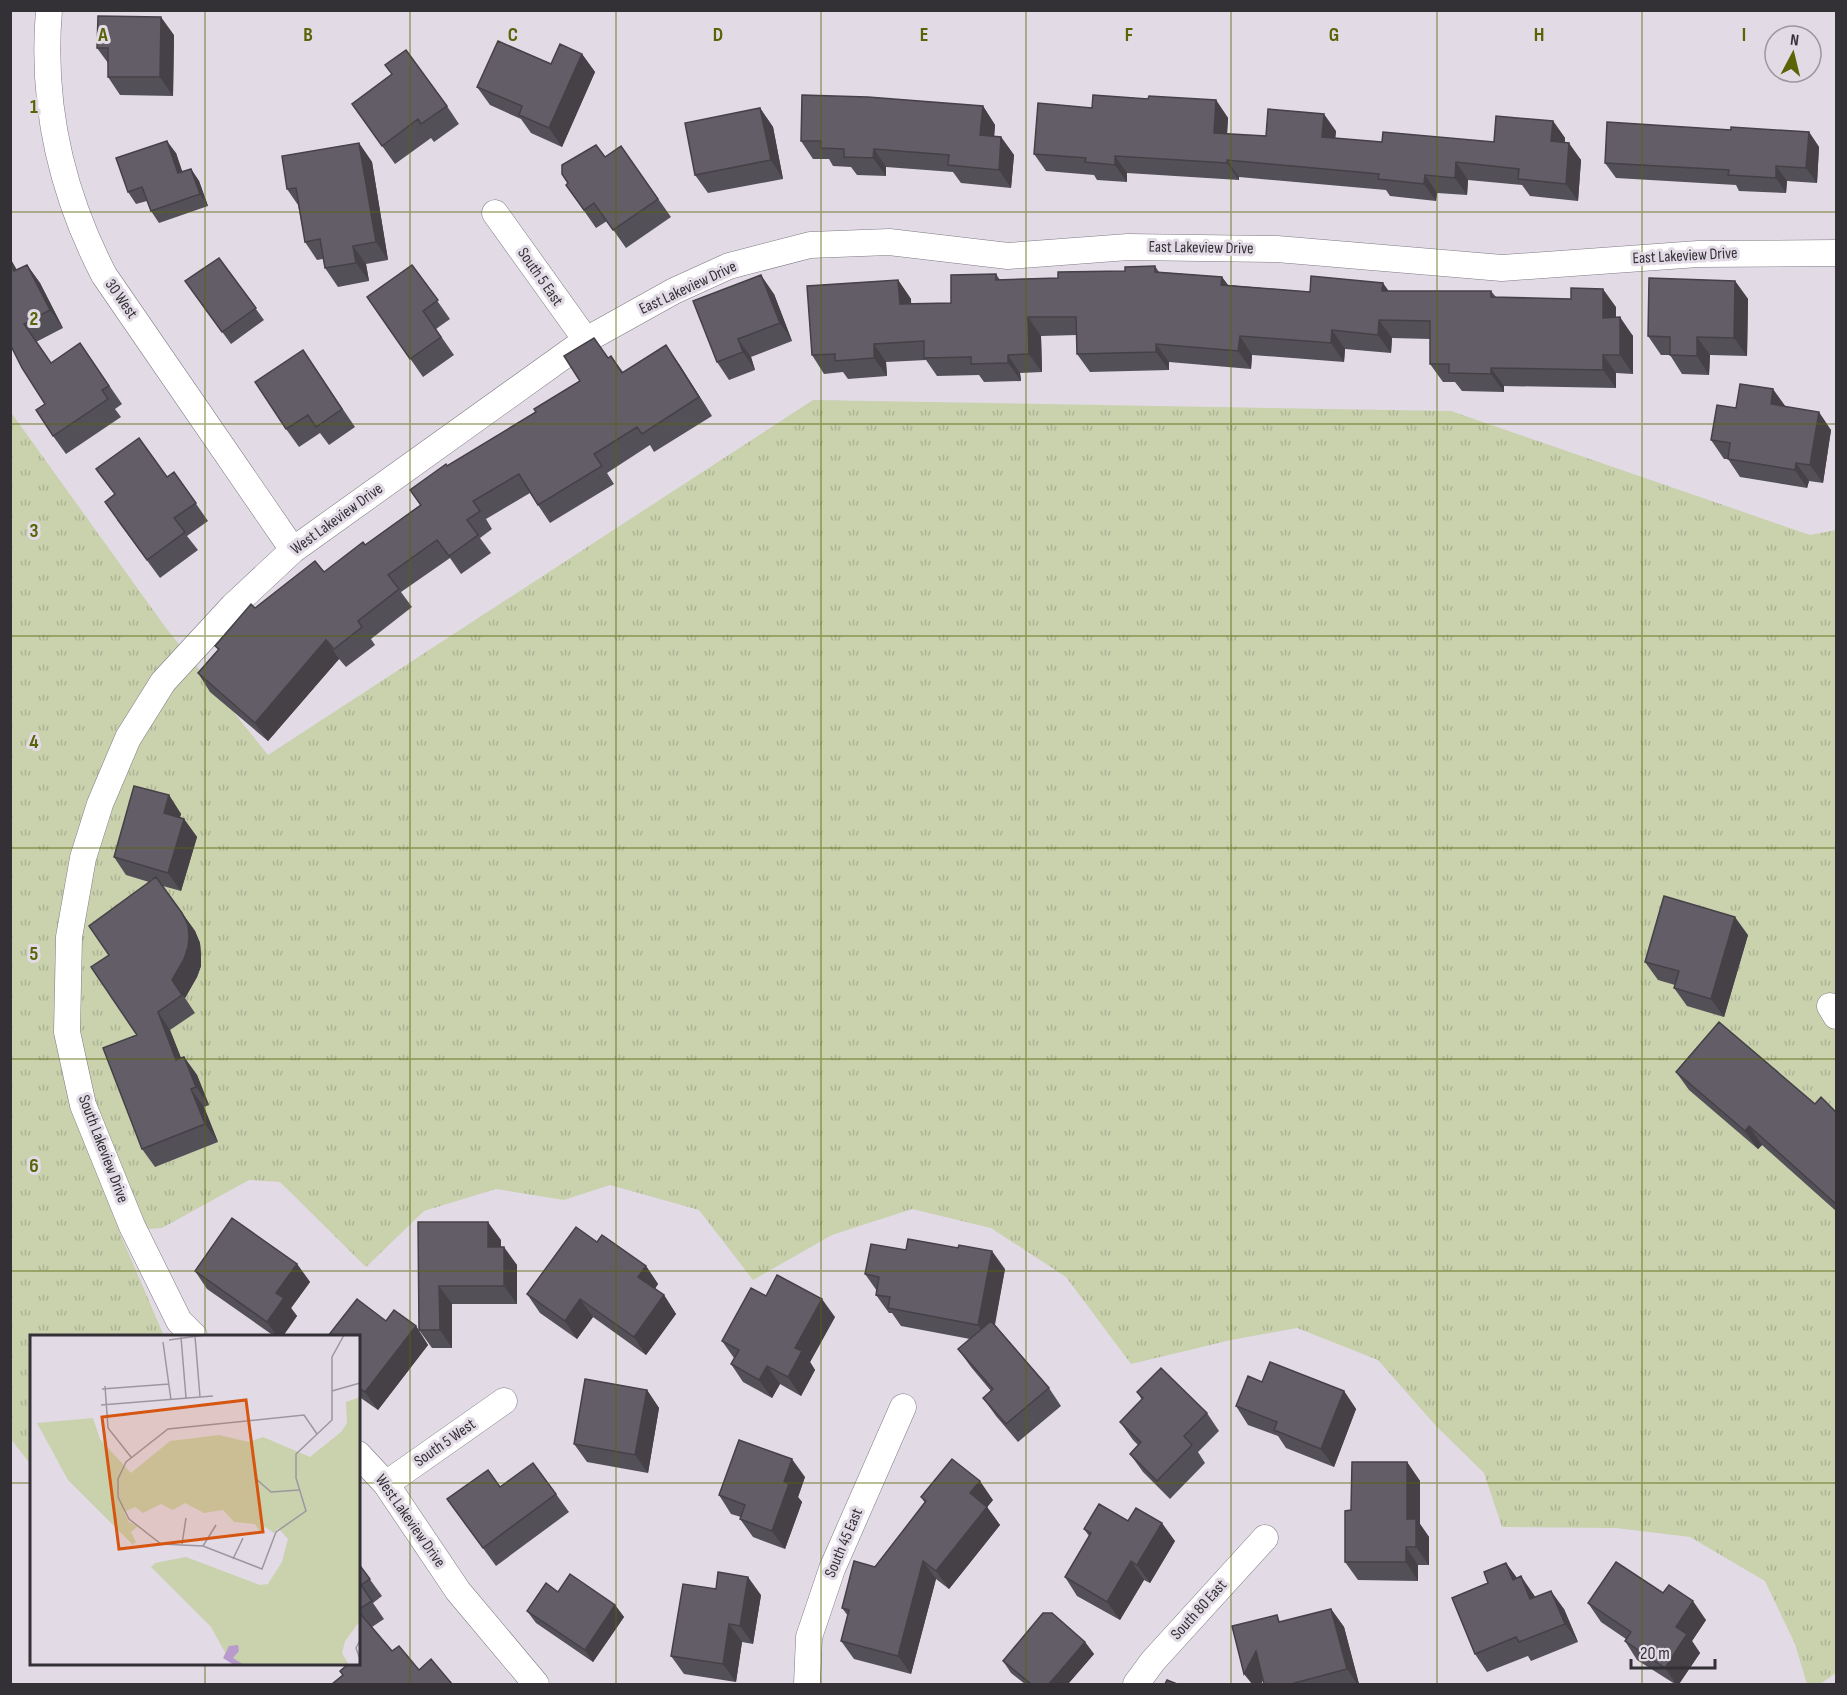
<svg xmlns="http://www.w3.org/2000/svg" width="1847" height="1695" font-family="'Sofia Sans Condensed',sans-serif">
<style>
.grass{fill:url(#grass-tufts)}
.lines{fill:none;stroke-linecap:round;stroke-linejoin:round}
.street-casing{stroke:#7f7983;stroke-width:27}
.street{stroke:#fff;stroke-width:26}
.wall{fill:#545058}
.shaded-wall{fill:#454147}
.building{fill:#625d66;stroke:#454147;stroke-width:1.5}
.grid{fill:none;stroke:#586406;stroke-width:1.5;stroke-opacity:0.55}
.labels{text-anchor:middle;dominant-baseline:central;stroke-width:6;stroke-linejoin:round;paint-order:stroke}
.street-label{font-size:16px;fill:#333135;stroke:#e2dbe6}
.inset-road{fill:none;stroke:#9c979f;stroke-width:1.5}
.view{fill:#d65510;fill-opacity:0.15;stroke:#d65510;stroke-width:3}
.inset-edge{fill:none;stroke:#333135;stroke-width:3}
.grid-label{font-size:20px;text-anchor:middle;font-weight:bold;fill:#586406;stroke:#e2dbe6;stroke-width:6;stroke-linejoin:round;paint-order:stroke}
</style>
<defs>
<pattern id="grass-tufts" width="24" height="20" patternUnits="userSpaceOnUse" patternTransform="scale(1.5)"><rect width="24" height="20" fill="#c9d1ad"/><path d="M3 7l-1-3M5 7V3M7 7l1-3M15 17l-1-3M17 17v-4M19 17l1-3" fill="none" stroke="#adb495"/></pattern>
</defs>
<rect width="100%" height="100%" fill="#e2dbe6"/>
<!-- grass -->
<path class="grass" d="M813,400l638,11 359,124 26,-5v1143l-16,11h-13l-12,-40 -30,-63 -75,-44 -74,-9 -114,-1 -18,-54 -48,-47 -58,-66 -81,-32 -66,12 -100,24 -65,-87 -75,-49 -79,-19 -80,26 -79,45 -54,-70 -89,-25 -46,15 -68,-11 -72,22 -58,56 -86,-85 -31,-2 -87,48 -43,3 45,105h-132l-1,129 -21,-27v-1027l156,217 102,127z"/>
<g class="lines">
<!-- street casing -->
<g class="street-casing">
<path id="street" d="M49,10c-8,94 12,182 55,265l189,275
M495,213l91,127
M1830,1006l6,10
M194,1336l-15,-15 -47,-95 -49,-121 -16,-73 2,-95 14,-79 17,-54 28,-66 35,-56 70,-76 60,-56 293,-210 88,-49 55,-25 81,-21 79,-3 119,14 120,-9 149,2 225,19 196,-14 138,-1
M358,1454l28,30 72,107 78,93
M386,1484l118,-83
M807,1684l2,-47 23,-68 71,-162
M1136,1684l17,-23 112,-123"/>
</g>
<!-- street -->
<use href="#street" class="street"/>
</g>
<!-- wall -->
<path class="wall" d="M174,35l-1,61 -53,-1 -12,-18v-14l-11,-15z
M582,54l13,18 -33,75 -31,-14 -10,-14 -31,-14 -13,-18z
M1148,99l68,1 12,18 -1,16 39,2 70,-5 -1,7 47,4h112l59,-21 12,17v4l16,18 -3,41 -48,-5 -8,-11 -54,-5 -1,15 -30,-2 -1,8 -46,-5 -4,-6 -147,-13v3l-112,-7v9l-30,-2 -3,-5 -48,-4 -12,-17 58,-46z
M352,104l95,2 12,18 -25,18 -3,-4 -36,26z
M983,106l12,19 -1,11 7,1 13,18 -3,33 -50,-5 -8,-11 -67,-5v9l-29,-1 -6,-8 -18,-1 -4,-7h-16l-12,-18z
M760,108l13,19 10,52 -75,14 -13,-18z
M1731,130l78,2 10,15 -2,36 -30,-2 -1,12 -47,-2 -3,-6 -120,-7 -11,-15z
M359,143l13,19 16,98 -22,4 3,17 -31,6 -13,-19 -2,-9 -6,1 -12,-18 -7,-37 -11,-16z
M621,146l50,71 -45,31 -19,-27 -11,7 -30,-43z
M176,153l6,19 9,-3 8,12 9,25 -49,17 -8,-12 -4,-10 -11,3 -8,-12z
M10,258l7,12 10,-5 13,18 23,45 -27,14 15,21 29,-20 42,61 -7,5 6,8 -55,37 -13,-18 -8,-32 -35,-60z
M219,258l45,62 -33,24 -46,-63z
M412,265l38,54 -14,10 18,26 -31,22 -56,-80z
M1155,266l4,6 63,5 6,8 82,7 181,-1 5,6 120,10v10l17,19v38l-17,-1v15l-112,-2v6l-42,-1 -7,-9h-12l-13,-18v-25l-38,-1 -1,15 -46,-4 -1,13 -92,-7 -1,14 -82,-7v8l-79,2 -13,-18v-19l-36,1 1,36 -22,1 1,8 -37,1 -5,-7 -42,1 -11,-16 -40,2 1,14 -39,3 -5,-7 -19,2 -12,-19 86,-75 13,19v5l40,-1 45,-29 4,6 58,-2 67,-7z
M1735,281l13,18 -1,57 -37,-1 -1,20 -27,-1 -12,-19h-9l-13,-19z
M774,294l18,47 -41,16 4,13 -26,10 -12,-18z
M303,350l52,77 -26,18 -9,-12 -21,14 -13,-18z
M611,356l12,16 56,-8 33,52 -58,36 -4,-7 -43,28 7,11 -64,39 -20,-30 -44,26 6,10 -12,9 11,15 -30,21 -11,-16 -49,34 11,15 -41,32 4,6 -29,22 -7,-8 -71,82 -58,-49 -12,-19 20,-23 -3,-4 40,-38 69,-36 41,-27 55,-40 -10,-15 37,-24 89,-54 44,-31z
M1786,407l45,23 -8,53 -14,-2 -2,7 -67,-11 -12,-18h-4l-13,-19 25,-32z
M174,472l34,49 -21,15 11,14 -38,28 -43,-58z
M169,795l12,19 -1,3 4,2 13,18 -16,54 -18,-5 32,45 5,12 1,12v11l-4,11 -12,21 10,15 -25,17 11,28 3,-1 13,18 12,30 -5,2 14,35 -63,25 -13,-18 -5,-114 12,-153 -23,-7 -12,-18z
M1748,935l-24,82 -37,-11 -13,-18 1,-3 -17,-5 -13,-18z
M1676,1072l139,32 21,8v99l-74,-66 -4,4 -69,-59z
M418,1222l83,18v7l16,18v39h-65v44h-20l-13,-18z
M597,1242l49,24 12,18 -3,5 9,6 12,19 -30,41 -53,-38 -16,22 -37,-26 -13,-19z
M297,1264l13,18 -19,26 6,8 -14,20h-9l-67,-47 -12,-18z
M1005,1269l-10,56 54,63 12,18 -43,36 -22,-26 -13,-18 8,-7 -20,-24 -13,-18 12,-10 -69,-13 -9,-13h-3l-13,-18 1,-4 -12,-17z
M766,1296l69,21 -25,45 5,8 -14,26 -21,-12 -8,14 -29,-16 -12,-18 3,-6 -12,-17z
M386,1321l30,5 12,19 -50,65 -20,-14v-60z
M1262,1382l82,9 12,18 -22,58 -48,-19 -8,-12 -30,-11 -12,-19z
M647,1390l12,18 -11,65 -61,-11 -13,-18z
M1137,1392l70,21 12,18 -21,21 7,11 -35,36 -27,-27 -13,-18 8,-9 -5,-5 -13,-18 22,-22z
M1407,1462l13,19v43l9,13v28h-11v16l-60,-1 -13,-18 6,-52z
M805,1477l-7,20 4,5 -17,47 -32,-12 -13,-18 1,-2 -10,-3 -12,-19z
M500,1487l56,7 13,18 -73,54 -49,-67z
M921,1497l72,3 -6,7 13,18 -51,64 -13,-10 -25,95 -57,-15 -13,-18 7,-25 -6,-8 83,-105z
M1128,1521l47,20 -25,42 -6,-3 -24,40 -43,-24 -12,-19 24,-41 -5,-7z
M358,1563l24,33 -9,7 11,16 -12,8 20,24 27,19 33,14 -109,-8 4,-11 11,-1z
M1506,1563l11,15 17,17 1,2 29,12 14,33 -47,19 -3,-5 -41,16 -12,-18 13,-71z
M558,1592l57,13 9,12 -31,45 -57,-39 -9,-12z
M1663,1593l43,27 -14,21 8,12 -21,31h-4l-38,-24 -12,-19 1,-2 -25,-17 -13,-19z
M761,1595l-8,49 -11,-2 -6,40 -52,-8 -13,-18z
M1331,1609l13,18 15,57h-95l-1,-4 -2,4h-9l30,-62z
M1085,1642l9,12 -26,30h-43l-14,-11 -8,-12z"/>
<!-- shaded-wall -->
<path class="shaded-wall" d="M161,17l13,18 -1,61 -13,-19z
M582,54l13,18 -33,75 -13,-19z
M1216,100l12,18 -2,32 -12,-17z
M983,106l12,19 -2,28 -13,-18z
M760,108l13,19 10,52 -12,-19z
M1324,114l12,17 -2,23 -12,-17z
M1553,121l12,17 -2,20 -12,-17z
M1809,132l10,15 -2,36 -11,-15z
M1001,137l13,18 -3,33 -12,-18z
M167,141l9,12 11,32 -9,-12z
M359,143l13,19 16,98 -12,-18z
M1569,143l12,17 -3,41 -12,-17z
M874,149l12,18v9l-13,-18z
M1115,156l12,17v9l-12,-17z
M1227,160l12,17v3l-12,-17z
M1456,162l12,18 -1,15 -12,-17z
M1776,166l11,15 -1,12 -10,-15z
M191,169l8,12 9,25 -8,-12z
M1425,175l12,18 -1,8 -12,-17z
M353,246l13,18 3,17 -13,-18z
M10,258l17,31 -13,-18 -4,-7z
M27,265l13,18 23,45 -13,-18z
M761,275l13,19 18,47 -12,-18z
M1222,277l13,18 -14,-10z
M898,280l13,19 1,23 -12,-18z
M1735,281l13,18 -1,57 -13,-18z
M1383,283l13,18 -14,-10z
M1603,289l13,18v29l-13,-18z
M1028,317l13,19 1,36 -13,-18z
M1620,317l13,19v38l-13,-19z
M1379,320l13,18 -1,15 -13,-18z
M1332,330l13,19 -1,13 -13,-19z
M1240,336l12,19 -1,14 -13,-18z
M1697,337l13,18 -1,20 -12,-19z
M738,339l13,18 4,13 -12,-18z
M874,344l12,18 1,14 -13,-18z
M1156,344l13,18v8l-13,-18z
M666,345l13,19 33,52 -13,-19z
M1008,355l12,18 1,8 -13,-18z
M1603,355l13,18v15l-13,-18z
M1491,368l13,18v6l-13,-18z
M1773,389l13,18 -15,-3z
M1819,412l12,18 -8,53 -13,-18z
M1796,463l13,18 -2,7 -12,-18z
M326,640l13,19 -71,82 -13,-18z
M169,795l12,19 -5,17 -12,-18z
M184,819l13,18 -16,54 -13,-18z
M182,913l13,18 5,12 1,12v11l-4,11 -12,21 -13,-18z
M1735,917l13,18 -24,82 -13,-18z
M158,1012l12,18 19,48 -13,-18z
M184,1057l13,18 12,30 -13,-18z
M191,1089l13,18 14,35 -13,-18z
M1749,1126l13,19 -4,4 -13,-18z
M488,1222l13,18v25l-13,-18z
M504,1247l13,18v39l-13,-18z
M992,1251l13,18 -14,74 -13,-18z
M297,1264l13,18 -19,26 6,8 -14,20h-6l-10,-14 9,-29z
M646,1266l12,18 -8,11 -12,-18z
M439,1286l13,18v44l-12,-18z
M664,1295l12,19 -30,41 -12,-18z
M580,1299l13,18 -16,22 -12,-18z
M822,1299l13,18 -25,45 5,8 -14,26 -13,-19 7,-29z
M416,1326l12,19 -50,65 -13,-18z
M767,1366l13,18 -8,14 -13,-18z
M647,1390l12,18 -11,65 -13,-18z
M1344,1391l12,18 -22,58 -13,-18z
M792,1459l13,18 -7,20 4,5 -17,47 -13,-18 12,-49z
M1407,1462l13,19v43l9,13v28l-13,-18 -9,-28z
M980,1481l13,19 -10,12 -13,-19z
M987,1507l13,18 -51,64 -13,-18z
M1162,1523l13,18 -25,42 -13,-18z
M1406,1547l12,18v16l-12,-19z
M923,1561l13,18 -25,95 -13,-18z
M1131,1561l13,19 -24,40 -13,-18z
M1506,1563l13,18 -6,-1z
M1521,1576l13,19 9,22 -13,-18z
M748,1577l13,18 -8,49 -13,-18z
M1551,1591l13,18 14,33 -13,-18z
M1693,1601l13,19 -14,21 8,12 -21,31h-3l-11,-16 11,-41z
M615,1605l9,12 -31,45 -8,-12z
M1331,1609l13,18 15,57h-2l-10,-15z
M729,1624l13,18 -6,40 -13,-18z
M1085,1642l9,12 -26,30h-19z
M1256,1651l12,18 -7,15h-9l-8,-10z"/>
<!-- building -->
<path class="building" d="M98,16l63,1 -1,60h-52v-29h-11z
M498,41l53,23 9,-20 22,10 -33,74 -30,-13 3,-9 -45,-19z
M406,50l41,56 -26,18 -3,-5 -36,27 -30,-42 40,-30 -7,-9z
M802,95l66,2 115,9 -3,29 21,2 -2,33 -51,-5 1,-10 -75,-6 -1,9 -29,-1v-8l-23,-1v-7h-20z
M1093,95l55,4 1,-3 67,4 -2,33 52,3 2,-27 56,5 -2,23 60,5 1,-10 111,10 2,-26 57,5 -2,20 18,2 -3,41 -48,-5 1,-10 -63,-7 -1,16 -30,-3 -1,9 -46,-5 1,-5 -152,-14v3l-112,-7v9l-30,-3 1,-4 -52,-4 4,-51 54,5z
M760,108l11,52 -76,15 -10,-52z
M1607,122l124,8v-3l78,5 -3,36 -30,-2v12l-48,-3 1,-5 -124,-7z
M167,141l11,32 13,-4 9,25 -49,17 -9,-24 -14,5 -12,-34z
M359,143l17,99 -23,4 3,17 -31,5 -5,-29 -15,3 -9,-54 -9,1 -5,-33z
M596,145l9,12 16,-11 37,53 -45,31 -19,-27 -10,7 -18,-25 2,-2 -6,-9v-9z
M219,258l37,50 -34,24 -37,-51z
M10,264l4,7 13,-6 23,45 -26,14 27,39 29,-20 29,43 -7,4 6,9 -55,37 -17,-26 9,-6 -23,-36 -12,-24z
M412,265l26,35 -15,11 18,26 -31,22 -43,-62z
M1155,266v6l67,5 -1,8 89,7 1,-16 72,7 -1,8h109v6l80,2v-11l32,1v29l17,-1v38h-17v15l-112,-2v6l-42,-1v-9h-19v-43l-51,-1 -1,15 -46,-5 -1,13 -91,-7 -2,15 -82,-7v8l-79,2 -1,-37h-48l1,37 -21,1v8l-37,1v-7l-47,1v-17l-50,3v14l-39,3v-7l-23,1 -5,-69 91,-6 2,24 51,-1v-28l45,-1v6l62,-2v-6l67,-1v-4z
M761,275l19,48 -42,16 5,13 -26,10 -24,-61z
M1649,278l86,3 -1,57 -37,-1v19l-27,-1v-18l-22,-1z
M594,338l14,20 3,-2 11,17 44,-28 33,52 -57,37 -5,-7 -43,27 8,12 -64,39 -19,-31 -46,27 7,10 -13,9 11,15 -29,21 -12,-16 -49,35 11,14 -41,32 4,6 -28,22 -8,-9 -71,83 -57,-50 21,-24 -4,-3 36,-42 4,4 60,-47 9,11 39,-30 2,3 56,-40 -11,-15 36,-26 1,2 89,-54 -2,-3 46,-28 -16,-25z
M303,350l39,59 -26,18 -8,-12 -22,14 -31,-47z
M1740,384l33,5 -2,15 48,8 -9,53 -14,-2 -1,7 -67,-11 2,-16 -19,-3 6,-35 19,3z
M139,438l28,39 7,-5 22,31 -22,15 11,14 -38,28 -42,-58 10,-8 -19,-25z
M134,786l35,9 -5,18 20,6 -16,54 -54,-16z
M156,877l26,36 6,12 1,12 -1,10 -4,12 -12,21 10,15 -24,17 18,48 8,-3 12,30 -5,2 14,35 -63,25 -39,-101 34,-13 -46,-68 18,-12 -20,-29z
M1664,896l71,21 -24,82 -37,-11 5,-17 -34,-9z
M1719,1022l96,82 6,-7 15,15v92l-87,-78 -4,5 -69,-59z
M232,1218l65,46 -21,29 8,5 -17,24 -72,-51z
M418,1222h70v25h16v39h-65l1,44h-21z
M576,1227l21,15 5,-7 44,31 -8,11 26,18 -30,42 -54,-38 -15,22 -38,-27z
M908,1239l50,9 1,-3 33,6 -14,74 -90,-17 2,-11 -14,-2 3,-18 -14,-3 6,-30 35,6z
M777,1275l45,24 -27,49 7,3 -14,26 -21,-11 -8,14 -28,-16 8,-14 -17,-9 29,-53 15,8z
M357,1299l29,22 8,-11 22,16 -51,66 -7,-5v-51h-30z
M991,1321l58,67 -43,36 -23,-26 10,-9 -35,-40z
M1270,1362l74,29 -23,58 -47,-19 3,-8 -41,-16 12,-30 14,6z
M1161,1368l46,45 -23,23 8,9 -35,36 -27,-27 11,-12 -21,-20 23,-24 -6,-6z
M585,1379l62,11 -12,65 -61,-11z
M739,1440l53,19 -8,23 5,2 -17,47 -32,-12 5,-14 -26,-10z
M952,1459l28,22 -10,12 17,14 -51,64 -13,-10 -25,95 -57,-15 8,-31 -7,-2 12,-47 21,6 51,-66 -5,-4z
M1352,1462h55v57h9v28h-10v15h-61v-51l6,-1z
M533,1463l23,31 -73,54 -36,-49 41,-29 12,17z
M1099,1504l29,17 8,-13 26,15 -25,42 -6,-4 -24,41 -42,-25 26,-44 -7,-4z
M1616,1562l47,31 6,-8 24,16 -17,26 11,7 -22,34 -40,-27 6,-9 -43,-29z
M358,1563l12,16 -9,6 11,16 -14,9z
M1506,1563l7,17 8,-4 9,23 21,-8 14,33 -46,18 -3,-5 -41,17 -23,-56 36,-15 -4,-11z
M718,1572l30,5 -8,49 -11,-2 -6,40 -52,-8 12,-72 33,5z
M570,1574l45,31 -30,45 -58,-39 19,-28 12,9z
M1331,1609l16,60 -56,15h-27l-8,-33 -12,23 -12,-48 45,-11 2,7z
M358,1611l34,40 7,-5 20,24 12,-11 21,25h-120l11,-9 -3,-4 7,-6 -1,-1h12z
M1043,1613h9l33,29 -36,42h-18l-28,-23z
M1167,1680l10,4h-12z"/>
<!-- grid -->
<path class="grid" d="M205,10v1326M410,10v1674M616,10v1674M821,10v1674M1026,10v1674M1231,10v1674M1437,10v1674M1642,10v1674M10,212h1826M10,424h1826M10,636h1826M10,848h1826M10,1059h1826M10,1271h1826M10,1483h22M358,1483h1478M205,1664v20"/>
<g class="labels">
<!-- street labels -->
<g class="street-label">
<text transform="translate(1201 248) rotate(1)">East Lakeview Drive</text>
<text transform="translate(1685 256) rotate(-3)">East Lakeview Drive</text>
<text transform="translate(540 277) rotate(55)">South 5 East</text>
<text transform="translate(688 288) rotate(-25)">East Lakeview Drive</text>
<text transform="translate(121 299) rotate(55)">30 West</text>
<text transform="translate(337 519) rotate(-36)">West Lakeview Drive</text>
<text transform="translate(103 1149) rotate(69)">South Lakeview Drive</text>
<text transform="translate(445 1443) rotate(-35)">South 5 West</text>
<text transform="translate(410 1521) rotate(55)">West Lakeview Drive</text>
<text transform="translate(844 1543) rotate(-67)">South 45 East</text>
<text transform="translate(1199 1610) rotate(-48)">South 80 East</text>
</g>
</g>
<!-- overview -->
<g transform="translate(30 1335)">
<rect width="330" height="330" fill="#e2dbe6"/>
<path d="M330,62v224l-15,20 -3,12 7,12h-117l-21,-38 -60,-60 4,-4 31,-6 74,28 8,-1 14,-22 6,-23 -10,-11 -4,5 -9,-6 -5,5 -5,-8 -21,-2 -11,-12 -19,3 -19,-10 -12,7 -12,-6 -18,9 -8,-6 -11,5 5,10 9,4 -7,6 5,10 -3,3 -65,-65 -31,-57 56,-5 7,21 31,34 39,-32 49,-6 30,7 14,-5 47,20 31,-25 6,-9 -1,-21z" fill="#c9d1ad"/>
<path d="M208,310l1,6 -6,7 11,7h-10l-11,-7 6,-12z" fill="#b89acd"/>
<path class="inset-road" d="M165,1l5,61M151,2l5,61M139,5l36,-5M133,7l8,58M75,51l3,42 23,29M72,54l67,-5M302,56l28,-8M71,70l112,-9M287,99l-13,-19 -136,14 -42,33 -8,17v18l11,22 32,25 42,2 59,23 14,-37 30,-21 -10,-33v-24l36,-34v-63l12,-22M225,143l16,14 28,-2M152,209l4,-26M173,211l13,-21M203,224l10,-21M330,305l-4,8 4,11"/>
<path class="view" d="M216,65l17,132 -144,17 -17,-132z"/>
<rect width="330" height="330" class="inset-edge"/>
</g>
<g class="grid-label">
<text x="103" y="41">A</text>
<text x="308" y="41">B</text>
<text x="513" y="41">C</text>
<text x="718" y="41">D</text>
<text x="924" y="41">E</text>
<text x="1129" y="41">F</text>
<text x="1334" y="41">G</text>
<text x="1539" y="41">H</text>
<text x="1744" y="41">I</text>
<text x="34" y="113">1</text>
<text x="34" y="325">2</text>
<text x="34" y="537">3</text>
<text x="34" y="748">4</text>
<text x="34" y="960">5</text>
<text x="34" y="1172">6</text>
</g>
<!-- border -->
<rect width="1847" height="1695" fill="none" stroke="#333135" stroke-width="24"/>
<!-- north arrow -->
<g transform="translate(1793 54) rotate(7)"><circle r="28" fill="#e2dbe6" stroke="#9c979f" stroke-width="1.5"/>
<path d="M0-4.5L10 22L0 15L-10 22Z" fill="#586406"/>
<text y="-9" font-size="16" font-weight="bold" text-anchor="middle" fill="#333135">N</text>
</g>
<!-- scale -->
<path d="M1631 1659v9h84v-9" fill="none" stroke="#333135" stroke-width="3"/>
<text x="1640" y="1659" font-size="18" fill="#333135" stroke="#e2dbe6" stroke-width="4.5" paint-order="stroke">20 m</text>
</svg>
